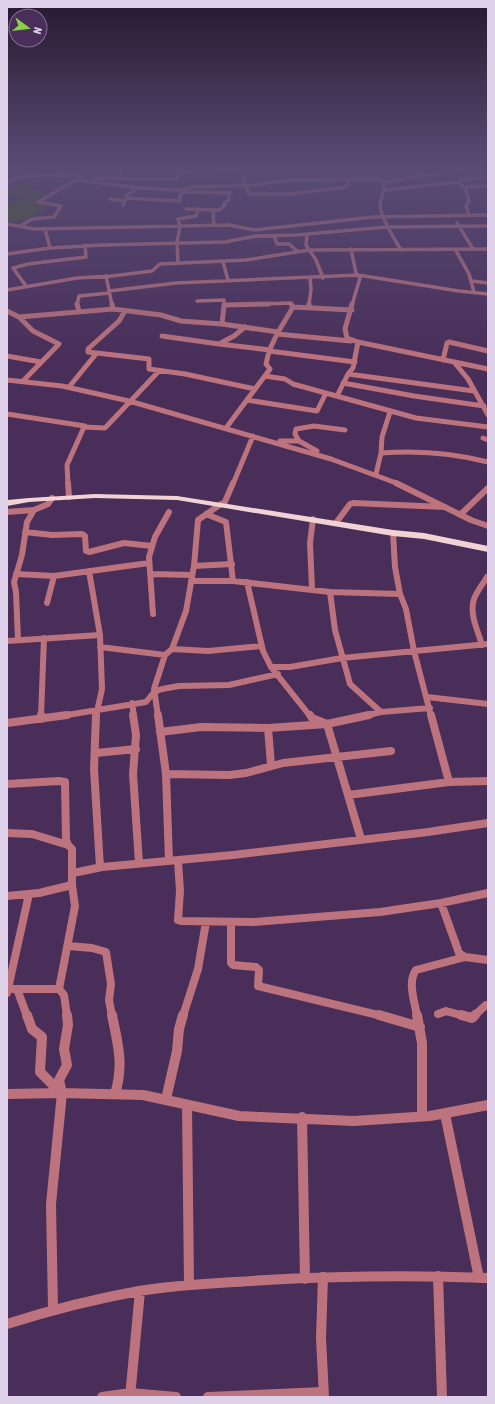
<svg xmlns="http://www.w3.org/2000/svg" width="495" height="1404" font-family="'Asap Condensed',sans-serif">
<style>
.green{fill:#3a5f0c}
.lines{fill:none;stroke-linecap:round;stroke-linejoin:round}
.minor-far4{stroke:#bc737d;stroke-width:3.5}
.minor-far3{stroke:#bc737d;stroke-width:5}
.minor-far2{stroke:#bc737d;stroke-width:6}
.minor-far1{stroke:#bc737d;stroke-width:8}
.minor{stroke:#bc737d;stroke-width:10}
.major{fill:#f1d2d5;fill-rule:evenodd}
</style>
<rect width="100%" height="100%" fill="#482e58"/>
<!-- green -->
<path class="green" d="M24,182l11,2 -7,4 20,6 -12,7 -29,-7v-4z
M24,199l25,6c-13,11 -25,18 -42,17v-19z"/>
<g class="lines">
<!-- minor-far4 -->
<path class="minor-far4" d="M60,166l1,10h21
M116,166v2l6,5 -3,6
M345,166h41
M406,166l19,10
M441,166l12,6
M94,178l82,1 2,-1 -1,-6 141,-6
M462,180l-3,2 7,9 3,10 -3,5 3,9
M462,180l26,-3
M7,181l17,-5 36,-1
M384,182c1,9 -2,13 -4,22 -1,11 15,36 21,46
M244,186l1,-16
M246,186l3,8h41l56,-7 4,-7
M463,187l25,-1
M385,190l74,-8
M183,192l48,1
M126,198l54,3v-5l4,-7
M110,199l15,2
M123,205l4,-10 11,-7
M186,209l27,1
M457,223l16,26
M7,224l27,5 195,-4 25,5 120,-13 114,-2
M22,225l10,-6 22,-2 7,-11 -23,-4 38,-22 64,8 37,2 17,-3 60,-2 36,-5 88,-1 6,3 102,-16
M214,225l-1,-15h6l6,-5 -1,-1 5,-5v-6
M45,229l5,19
M307,234l-1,11 10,15 7,18
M274,236l3,8h12l8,7
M351,249l5,24 4,5 -8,27
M455,249l14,25 5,18
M7,254l43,-6 52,-3 123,-3 31,-6 40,-1 91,-8 101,-1
M223,262l5,18
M178,263l-1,-20 3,-17 -2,-7 18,-3 2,-7
M106,276l6,29
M472,281l16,2
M26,286l-13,-18 15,-4 58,-7 -1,-12
M7,290l70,-12 35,-2 40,-5 8,-7 86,-4 63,-10 179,-1
M109,291l67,-8 182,-8 101,16 29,3
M197,301l27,-1v5
M77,305l2,-9 30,-3
M237,305l52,-2 3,2
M309,305l2,-16 -1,-11"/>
<!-- minor-far3 -->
<path class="minor-far3" d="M77,304l2,7
M112,304l1,5
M291,304l2,3 59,3
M352,304l-7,25 2,9 11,4 130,27
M309,307v-3
M7,311l12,6 14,14 26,13 -36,37
M125,311l-6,10 -31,28v3l61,7v10l36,5 70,15
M19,317l94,-8 48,6 20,6 41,3 56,8
M222,324l2,-19 45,-1
M277,334l74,7
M162,336l57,8 15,-8 11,-9
M219,344l51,6
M269,351l86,11
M7,356l34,6
M443,360l4,-17 2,-1 39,9
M454,362l14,17 20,36
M348,374l126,17
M265,376l20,3 8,5 123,34 72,9
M7,380l55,6 67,15 202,58 68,25
M343,383l71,13 70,10
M69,387l27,-33
M337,396l11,-22 5,-6 5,-26
M247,400l70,11 9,-18
M7,414l78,12
M226,428l44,-59 -4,-5 3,-13 8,-17 16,-27
M483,438l5,2
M280,441h19
M317,451l-18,-10 -4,-7 1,-5 18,-3 31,4
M381,453c37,-3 72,0 107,9
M376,474l5,-21 1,-16 8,-25
M68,484l-1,-19 17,-38 21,1 54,-57
M233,484l20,-48"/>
<!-- minor-far2 -->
<path class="minor-far2" d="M68,483l1,14
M396,483l75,37 17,6
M224,504l9,-21
M7,512l27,-2
M206,514l20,8 7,59
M461,514l27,-26
M336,523l14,-19 3,-1 92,4
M25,532l27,3 30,-1 3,2 1,15 3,1 35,-9 28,3
M393,533l2,34 5,27 6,15 8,42 17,65
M194,566l38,-2
M89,571l11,64 2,54 -6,27
M16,574l38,2 95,-13
M151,574l41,1
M191,581h42l97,11 70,2
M247,582l16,69 8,16 39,49
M312,589l-2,-46 3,-24
M330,592l5,38 15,54 31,28
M47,603l7,-27
M153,614l-4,-57 6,-20 14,-25
M18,640l-2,-48 -2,-10 8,-27 5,-33 7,-12 14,-6 4,-6
M7,641l93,-6
M482,645c-4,-14 -13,-31 -8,-46 3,-8 9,-15 13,-22
M100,647l65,8
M172,649l36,2 53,-5
M271,667h19l52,-9 146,-14
M427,697l61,7
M132,703l2,13
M41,716l3,-78
M61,716l85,-14 8,-10 8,-3 17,-3 50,-1 49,-11
M158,716l-4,-27 11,-34 7,-6 14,-38 8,-45 4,-46 23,-16
M364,716l17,-4 49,-4"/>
<!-- minor-far1 -->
<path class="minor-far1" d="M96,715l-2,54 6,98
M133,715l3,20 -3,39 6,89
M158,715l8,59 3,87
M310,715l2,3 15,6 34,115
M431,715l18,67
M41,719v-4
M7,723l60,-8
M268,728l3,37
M160,732l41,-5 67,1 59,-4 42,-9
M96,753l40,-4
M166,774l63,1 17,-2 37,-10 108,-12
M7,784l52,-3 6,1 1,58 2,5
M348,795l101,-13 39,-1
M7,833l25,1 36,11 4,4v36l3,21 -16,83
M178,861l2,30 -2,29 4,1 71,1 127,-10 61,-9 47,-10
M73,873l29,-6 131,-12 195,-23 60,-9
M7,896l32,-3 33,-8
M441,903l18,50 6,4 23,3
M231,923v40l2,2 23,2 3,3 -1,16 124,30
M68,946l24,2 14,4 5,32 -2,16 3,16
M13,989h46
M17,989l10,27
M59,989l5,6 3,21
M7,993l22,-99
M438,1014l8,-3 18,5
M183,1016l15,-47 8,-47
M417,1016c-2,-13 -10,-34 -1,-46l49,-13
M474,1016l12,-11 2,1"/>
<!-- minor -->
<path class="minor" d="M27,1015l5,14 10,8 -2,35 21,21
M112,1015c6,30 12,49 3,79
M379,1015l41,12
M417,1015l5,28v73
M461,1015l11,3 3,-3
M7,1094l55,-1 81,2 96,21 115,5 76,-5 58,-11
M166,1099l11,-48 2,-22 4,-14
M187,1105l2,180
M445,1114l34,164
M302,1117l3,162
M438,1276l4,121
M323,1277l-2,61 3,59
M53,1309l-2,-105 11,-111 -3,-13 8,-15 -3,-16 4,-24 -1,-10
M7,1324c44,-14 87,-25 132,-33 42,-7 85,-8 127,-11 74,-4 148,-5 222,-2
M102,1397l28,-4 46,4
M130,1397l10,-106
M208,1397l115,-5"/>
<!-- major -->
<path class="major" d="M95,494l82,2 216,34 31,3 64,13v6l-64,-13 -31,-3 -216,-36 -82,-2 -66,4 -22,4v-6l22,-2z"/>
</g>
<!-- sky -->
<linearGradient id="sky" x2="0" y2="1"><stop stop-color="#281930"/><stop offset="0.46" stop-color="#584c75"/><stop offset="1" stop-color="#584c75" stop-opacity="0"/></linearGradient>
<rect width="495" height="362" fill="url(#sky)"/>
<!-- border -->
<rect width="495" height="1404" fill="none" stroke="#dfd0e9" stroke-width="16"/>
<!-- north arrow -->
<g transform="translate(28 28) rotate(105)"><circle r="19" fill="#482e58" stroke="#846f92"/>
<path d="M0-3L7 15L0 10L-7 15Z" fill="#8cce46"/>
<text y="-6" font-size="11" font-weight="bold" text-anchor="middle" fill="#dfd0e9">N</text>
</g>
</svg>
